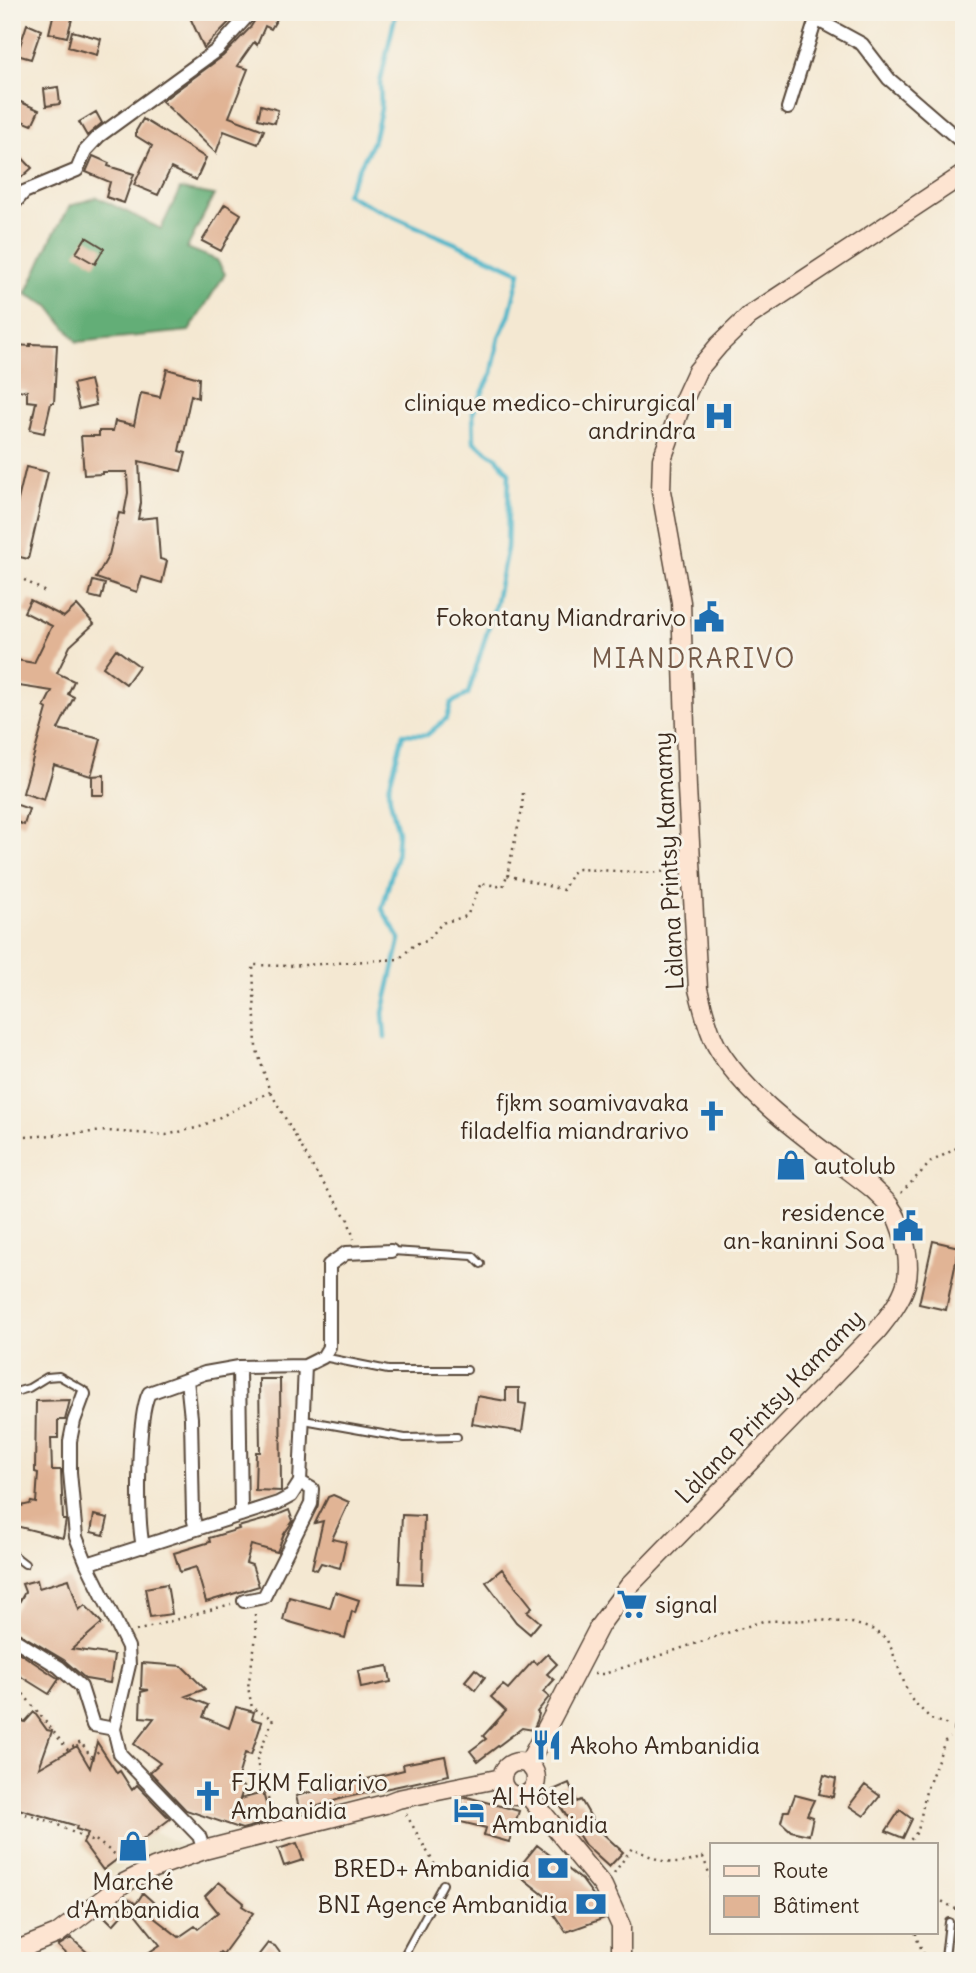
<svg xmlns="http://www.w3.org/2000/svg" width="976" height="1973" font-family="Delius,sans-serif">
<style>
.built{fill:#e6daba}
.forest{fill:#63ae77;stroke:#4f6c4a;stroke-width:2}
.lines{fill:none;stroke-linecap:round;stroke-linejoin:round}
.stream{stroke:#4bb5c9;stroke-width:4.5}
.building{fill:#e1b495}
.lane-casing{stroke:#574639;stroke-width:10}
.street-casing{stroke:#574639;stroke-width:16}
.secondary-casing{stroke:#574639;stroke-width:21}
.path{stroke:#574639;stroke-width:2.5;stroke-dasharray:2 5;stroke-linecap:butt}
.lane{stroke:#fff;stroke-width:6}
.street{stroke:#fff;stroke-width:12}
.secondary{stroke:#fde4d1;stroke-width:18}
.labels{text-anchor:middle;dominant-baseline:central;stroke-width:6;stroke-linejoin:round;paint-order:stroke}
.poi-label{font-size:24px;fill:#3b2a1e;stroke:#f7f3e8;text-anchor:end}
.street-label{font-size:24px;fill:#3b2a1e;stroke:#f7f3e8}
.neighbourhood-label{font-size:26px;letter-spacing:2px;fill:#755a48;stroke:#f7f3e8}
</style>
<rect width="100%" height="100%" fill="#f7f3e8"/>
<filter id="ink" filterUnits="userSpaceOnUse"><feTurbulence type="fractalNoise" baseFrequency=".0143" numOctaves="2"/><feDisplacementMap in="SourceGraphic" scale="14" xChannelSelector="R" yChannelSelector="G"/><feConvolveMatrix kernelMatrix="1 2 1 2 8 2 1 2 1" color-interpolation-filters="sRGB"/></filter>
<filter id="wash" filterUnits="userSpaceOnUse"><feTurbulence type="fractalNoise" baseFrequency=".00686" numOctaves="4" result="noise"/><feDisplacementMap in="SourceGraphic" scale="28" xChannelSelector="R" yChannelSelector="G"/><feGaussianBlur stdDeviation="1.57" result="paint"/><feColorMatrix in="noise" values="0 0 0 0 0 0 0 0 0 0 0 0 0 0 0 0 0 1.4 0 .05"/><feComposite in="paint" operator="in"/></filter>
<g filter="url(#wash)">
<rect width="100%" height="100%" fill="#f4e8d2"/>
<!-- built -->
<path class="built" d="M114,1812l72,35 -56,17 -23,14 -25,-33 4,-12 14,6z"/>
<!-- forest -->
<path class="forest" d="M180,189l34,6 -27,53 30,12 8,14 -36,57 -112,11 -28,-36 -23,-12 26,-57 18,-31 27,-9 64,32z"/>
<g class="lines">
<!-- stream -->
<path class="stream" d="M385,1037l-2,-24 17,-74 -18,-30 14,-51 2,-26 -8,-33 -1,-12 14,-53 24,1 20,-17 4,-15 17,-9 27,-88 12,-58 2,-75 -12,-15 -23,-16 -1,-30 19,-39 7,-36 10,-21 11,-44c-58,-27 -117,-49 -174,-78l28,-55 7,-30 -1,-26 16,-71"/>
</g>
<g id="blocks">
<!-- building -->
<path class="building" d="M54,12h20l-7,25 -18,-4z
M260,12h10l8,5 -7,12 -6,-3 -8,19 -3,-3 -17,24 11,3 -19,48 35,13 -6,14 -34,-13 -8,22 -54,-52 61,-45 27,-28z
M188,13l49,1 -33,34z
M27,24l14,6 -10,29 -14,-4z
M72,31l29,8 -4,16 -29,-8z
M58,87l2,17 -14,2 -2,-17z
M16,100l23,10 -7,15 -20,-8z
M261,105l17,5 -3,13 -17,-4z
M96,112l6,11 -15,13 -8,-14z
M143,119l63,39 -10,22 -25,-12 -13,27 -24,-10 18,-39 -16,-10v-5z
M12,147l20,21 -20,18z
M93,156l16,7 -1,3 26,8 -10,29 -18,-6 4,-15 -24,-10z
M225,204l16,10 -20,37 -19,-10z
M86,237l18,11 -9,16 -19,-11z
M30,344l27,1 -3,58h-3l-7,30 -14,-3 6,-28 -9,-1v-10l-12,-1 1,-45 14,1z
M167,369l32,9 -1,20 -7,-3 -12,56 7,2 -5,18 -42,-10 2,42 -3,16 19,-2 3,42 7,2 -5,22 -20,-6 -5,15 -41,-14 13,-23 10,-42 5,1 4,-21 -1,-21h-25v2l-18,1 -3,-39h18v-5h14l2,-10 19,4 7,-32 19,4z
M90,380l6,25 -17,4 -6,-25z
M26,467l22,5 -20,87 -16,-4v-30z
M93,581l12,3 -4,15 -12,-3z
M30,600l34,17 13,-12 17,19 -24,22 -13,27 17,8 -6,13 6,3 -16,32 43,10 -10,37 -37,-11 -10,35 -21,-7 24,-84 -3,-2 8,-16 -40,-6 4,-25 18,3 18,-37 -28,-14z
M116,649l23,17 -13,18 -23,-17z
M104,775v20h-12v-19z
M12,803l17,6 -5,16 -12,-5z
M933,1241l26,6 -13,63 -27,-6z
M259,1379h21l1,112 -26,-1 1,-38h4z
M506,1388h13v15l7,1 -4,28 -50,-8 5,-28 29,5z
M70,1400l-5,20h-7v18h-7l1,32h9l2,50h3l-3,18 -51,-13v-17l18,-4 1,-2 5,1 2,-30 -3,-1 1,-71z
M333,1495l16,7 -17,37 14,3 -6,26 -19,-5 -4,7 -5,-2 11,-47 -8,2 13,-26z
M289,1510l4,11 -9,13 -7,18 -26,-7 -5,18 6,2 7,21 -53,16 -10,-35 -16,5 -6,-19 36,-11 -1,-4 30,-9 -1,-2 32,-9z
M94,1515l14,3 -4,17 -13,-3z
M402,1515l22,1 -2,68 -23,-1z
M502,1569l30,38 -5,4 13,11 -10,12 -14,-12 -30,-40z
M69,1579l10,31 6,-5 17,18 -30,26 42,6 -4,28 -24,-4 -22,-19 -52,-31v-14l13,-23 -3,-8 15,-4 2,8z
M167,1584l5,30 -22,3 -5,-29z
M335,1592l24,8 -4,13 -3,-2 -7,27 -62,-18 6,-23 41,11z
M12,1648l47,31 -10,15 -37,-23z
M547,1654l10,10 -10,10 7,6 -11,12 6,5 -12,15 2,2 -2,7 -4,9 -11,-2 -44,33 -8,-10 16,-12 -3,-3 23,-25 -15,-14 12,-12 5,4 25,-28 4,3z
M142,1663l40,3 23,23 -19,7 22,9 -5,12 26,11 7,-21 18,5 -2,7 10,3 -11,33 -6,-2 -9,31 8,3 -4,12 23,-6 8,28 -29,8 -56,-19 -36,-38 10,-9 -26,-19 20,-26 -14,-1 1,-25 8,-2 -8,-1z
M388,1666l3,16 -30,6 -3,-17z
M475,1669l10,8 -10,13 -10,-9z
M34,1712l13,18 5,1 -13,37 38,-22 13,22 7,-26 20,31 3,-2 12,19 5,-5 33,34 -67,51 -20,-27 5,-10 -12,-4 1,-3 -65,-19v-91l13,6z
M445,1756l4,19 -106,23 -43,14 -4,-16 67,-18v2l41,-10 -1,-6z
M824,1775l12,4 -3,18 -14,-3z
M569,1783l8,19 4,-2 17,29 25,23 -14,15 -24,-22 -23,-36 -9,-19z
M865,1785l15,11 -16,20 -15,-10z
M795,1795l19,5 -7,15 6,2 -4,18 -18,-4 -10,-9 3,-11h5z
M467,1797l52,14 -10,31 -25,-7 2,-7 -25,-6 1,-24z
M900,1810l12,9 -9,19 -17,-7z
M297,1843l6,17 -19,6 -6,-17z
M537,1845l45,35 14,19 9,19 -39,14 -17,-25 5,-4 -39,-31z
M219,1882l25,21 -2,3 11,7 -30,41 -3,-2 -9,9h-75l24,-16 -35,-44 3,-3 8,6 7,-11 11,10 -6,10 31,24 16,-11 3,3 20,-17 -13,-16z
M113,1906l9,9 -9,10 -11,-11z
M71,1938l26,23 -25,-2 -14,-13z
M268,1943l7,3 11,15h-32z"/>
</g>
</g>
<g filter="url(#ink)">
<use href="#blocks" fill-opacity="0" stroke="#574639" stroke-width="2"/>
<g class="lines">
<!-- lane casing -->
<g class="lane-casing">
<path id="lane" d="M392,1251l81,5 8,8
M323,1357l65,13h79
M12,1393l17,-5 18,-11 12,-1 23,13 2,5
M304,1420l101,18 52,-1
M12,1554l13,10
M401,1961l42,-77
M949,1961l-4,-3 4,-36"/>
</g>
<!-- street casing -->
<g class="street-casing">
<path id="street" d="M788,108l28,-89 46,25 27,35 75,65
M12,206l12,-14 53,-22 8,-19 14,-15 118,-86 34,-38
M239,1367l2,148
M187,1380l4,38 2,99 3,12
M84,1394l-10,27 -4,20v31l6,65 11,27 191,-61 13,-7 9,-14 5,-116
M143,1547c-6,-29 -6,-130 6,-154l56,-20 34,-6 66,-1 18,-9 6,-10v-82l17,-12 45,-2
M87,1564l41,83 1,18 -15,64 6,25 79,82 5,14
M244,1601l20,-4 47,-93 1,-15 -12,-7
M12,1638l47,29 22,20 12,38 21,4
M961,1729l3,-1"/>
</g>
<!-- secondary casing -->
<g class="secondary-casing">
<path id="secondary" d="M502 1779a17 17 0 1 1 34 0a17 17 0 1 1-34 0Z
M528,1764l72,-139 29,-39 248,-255c11,-14 24,-30 29,-47 6,-23 -3,-60 -17,-79 -5,-6 -11,-11 -16,-16 -50,-40 -126,-88 -157,-144 -9,-17 -13,-37 -18,-56l-11,-201 -6,-186 -20,-111 1,-32 19,-53 16,-35 22,-26 30,-29 215,-142
M527,1794l76,92 18,40v35
M12,1952l45,-18 67,-51 30,-15 50,-18 181,-46 13,-5 104,-21"/>
</g>
<!-- path -->
<path class="path" d="M12,573l35,20
M523,793l-1,17 -15,65 56,15 11,-20 5,-1 73,4 22,-3
M271,1093l44,78 33,49 6,19
M12,1138l95,-7 59,4 34,-8 70,-35 -14,-45 -3,-82 36,1 110,-7 16,-15 12,-3 15,-18 25,-7 14,-33 22,4 4,-12
M901,1193l30,-31 33,-18
M255,1614l1,23 -8,50 4,21 21,11 -16,39 3,23 15,33
M136,1631l95,-27
M594,1674h10l159,-53 56,-1 33,3 20,6 16,11 22,58 21,21 17,6
M12,1686l9,5 47,59 13,-8 10,15 8,-6h4
M12,1810l40,12 38,19 4,-2 33,24
M406,1814l34,60
M906,1845l12,-14 8,-40 19,-50 5,-4
M614,1873l18,-25c28,13 41,21 71,9l9,24
M936,1898l27,15 1,-4
M916,1933v4l11,24"/>
<!-- lane -->
<use href="#lane" class="lane"/>
<!-- street -->
<use href="#street" class="street"/>
<!-- secondary -->
<use href="#secondary" class="secondary"/>
</g>
</g>
<!-- icons -->
<defs>
<g id="hospital-bare" transform="scale(2.415)"><path d="M-5-5h3v3.5h4V-5h3V5h-3V1.5h-4V5h-3Z" fill="#1f6fb2" stroke="#f7f3e8" stroke-width="2.5" paint-order="stroke"/></g>
<g id="civic-bare" transform="scale(2.415)"><path d="M-.6-6.5H3V-4.5H.6V-3L4-1V1h2V6H-6V1h2V-1L-.6-3ZM-1.2 2.5V6h2.4V2.5Z" fill="#1f6fb2" stroke="#f7f3e8" stroke-width="2.5" paint-order="stroke"/></g>
<g id="church-bare" transform="scale(2.415)"><path d="M-1.2-6h2.4v3.5h3.3v2.4h-3.3V6h-2.4V-.1h-3.3v-2.4h3.3Z" fill="#1f6fb2" stroke="#f7f3e8" stroke-width="2.5" paint-order="stroke"/></g>
<g id="shop-bare" transform="scale(2.415)"><path d="M-5-2.5h2.3a2.7 3.5 0 0 1 5.4 0H5L5.5 6h-11ZM-1.5-2.5h3a1.5 2.3 0 0 0-3 0Z" fill="#1f6fb2" stroke="#f7f3e8" stroke-width="2.5" paint-order="stroke"/></g>
<g id="supermarket-bare" transform="scale(2.415)"><path d="M-6-5.5h2.5l.6 2H6L4.5 2H-2.5L-4.4-4H-6ZM-1.5 3.2a1.3 1.3 0 1 0 .1 0ZM3 3.2a1.3 1.3 0 1 0 .1 0Z" fill="#1f6fb2" stroke="#f7f3e8" stroke-width="2.5" paint-order="stroke"/></g>
<g id="restaurant-bare" transform="scale(2.415)"><path d="M-5-6h1v4h1v-4h1v4h1v-4h1v5L-1.5 .5V6h-2V.5L-5-1ZM5-6V6H3V1.5H1.5Q1.5-4 5-6Z" fill="#1f6fb2" stroke="#f7f3e8" stroke-width="2.5" paint-order="stroke"/></g>
<g id="hotel-bare" transform="scale(2.415)"><path d="M-6-4.5h1.5V1H6V5H4.5V3h-9V5H-6ZM-4 0a1.8 1.8 0 1 1 3.6 0ZM.5 0V-2.5h3Q6-2.5 6 0Z" fill="#1f6fb2" stroke="#f7f3e8" stroke-width="2.5" paint-order="stroke"/></g>
<g id="bank-bare" transform="scale(2.415)"><path d="M-6-4H6V4H-6ZM0-2.3a2.3 2.3 0 1 0 0 4.6a2.3 2.3 0 1 0 0-4.6Z" fill="#1f6fb2" stroke="#f7f3e8" stroke-width="2.5" paint-order="stroke"/></g>
</defs>
<g fill-rule="evenodd">
<use href="#hospital-bare" x="719" y="416"/>
<use href="#civic-bare" x="709" y="617"/>
<use href="#church-bare" x="712" y="1116"/>
<use href="#shop-bare" x="791" y="1165"/>
<use href="#civic-bare" x="908" y="1226"/>
<use href="#supermarket-bare" x="632" y="1604"/>
<use href="#restaurant-bare" x="547" y="1745"/>
<use href="#church-bare" x="208" y="1796"/>
<use href="#hotel-bare" x="469" y="1810"/>
<use href="#shop-bare" x="133" y="1846"/>
<use href="#bank-bare" x="553" y="1868"/>
<use href="#bank-bare" x="591" y="1904"/>
</g>
<g class="labels">
<!-- poi labels -->
<g class="poi-label">
<text x="696" y="402">clinique medico-chirurgical<tspan x="696" dy="28">andrindra</tspan></text>
<text x="686" y="617">Fokontany Miandrarivo</text>
<text x="689" y="1102">fjkm soamivavaka<tspan x="689" dy="28">filadelfia miandrarivo</tspan></text>
<text x="814" y="1165" text-anchor="start">autolub</text>
<text x="885" y="1212">residence<tspan x="885" dy="28">an-kaninni Soa</tspan></text>
<text x="655" y="1604" text-anchor="start">signal</text>
<text x="570" y="1745" text-anchor="start">Akoho Ambanidia</text>
<text x="231" y="1782" text-anchor="start">FJKM Faliarivo<tspan x="231" dy="28">Ambanidia</tspan></text>
<text x="492" y="1796" text-anchor="start">Al Hôtel<tspan x="492" dy="28">Ambanidia</tspan></text>
<text x="530" y="1868">BRED+ Ambanidia</text>
<text x="133" y="1881" text-anchor="middle">Marché<tspan x="133" dy="28">d'Ambanidia</tspan></text>
<text x="568" y="1904">BNI Agence Ambanidia</text>
</g>
<!-- street labels -->
<g class="street-label">
<text transform="translate(668 861) rotate(-93)">Làlana Printsy Kamamy</text>
<text transform="translate(769 1406) rotate(-46)">Làlana Printsy Kamamy</text>
</g>
<!-- neighbourhood labels -->
<g class="neighbourhood-label">
<text x="694" y="658">MIANDRARIVO</text>
</g>
</g>
<!-- margin -->
<rect width="976" height="1973" fill="none" stroke="#f7f3e8" stroke-width="42"/>
<!-- legend -->
<rect x="710" y="1843" width="228" height="91" fill="#f7f3e8" stroke="#aca397" stroke-width="2"/>
<rect x="724" y="1866" width="35" height="10" fill="#fde4d1" stroke="#aca397" stroke-width="2"/>
<text x="773" y="1878" font-size="21" fill="#3b2a1e">Route</text>
<rect x="724" y="1896" width="35" height="21" fill="#e1b495" stroke="#aca397" stroke-width="2"/>
<text x="773" y="1913" font-size="21" fill="#3b2a1e">Bâtiment</text>
</svg>
